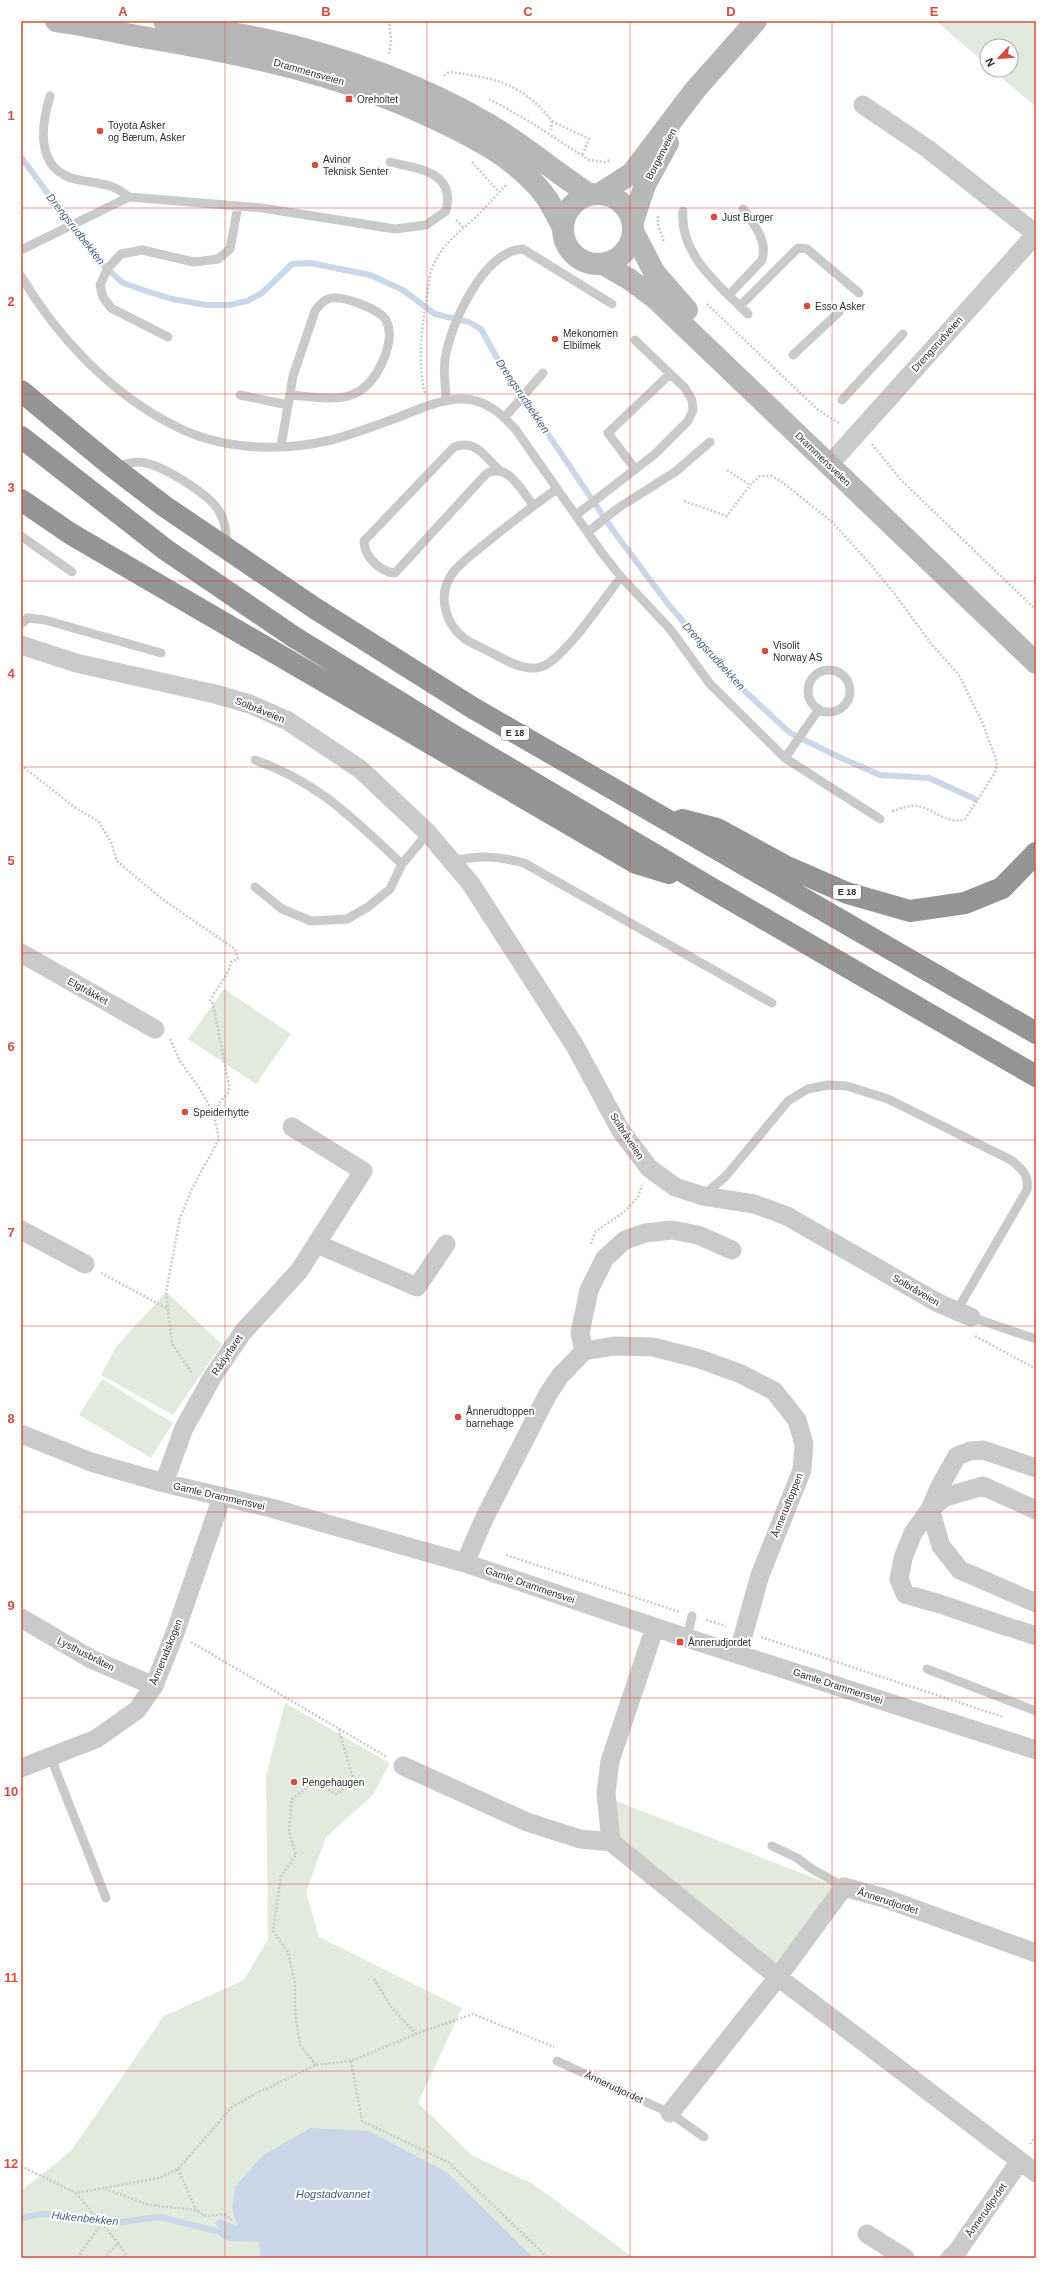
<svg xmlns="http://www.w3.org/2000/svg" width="1057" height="2279" font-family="Arial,sans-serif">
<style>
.green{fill:#e1eadc}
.water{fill:#cad7e8}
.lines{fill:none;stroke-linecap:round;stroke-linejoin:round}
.stream{stroke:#cad7e8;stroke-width:6}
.path{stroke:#cacaca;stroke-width:2.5;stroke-dasharray:2 2;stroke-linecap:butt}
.lane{stroke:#cacaca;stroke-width:9}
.street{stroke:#cacaca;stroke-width:19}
.secondary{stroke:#b7b7b7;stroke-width:22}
.highway{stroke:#949494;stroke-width:22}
.grid{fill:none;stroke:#d64b3e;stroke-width:1;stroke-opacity:0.55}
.poi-dot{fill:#d64b3e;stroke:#fff;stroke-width:1.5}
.labels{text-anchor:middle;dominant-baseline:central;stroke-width:4;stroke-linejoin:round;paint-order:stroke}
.shield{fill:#fff;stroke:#6c6c6c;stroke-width:1}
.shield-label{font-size:9px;font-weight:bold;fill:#2d2d2d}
.street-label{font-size:10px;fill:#2d2d2d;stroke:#fff}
.poi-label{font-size:10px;fill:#2d2d2d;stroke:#fff;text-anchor:start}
.water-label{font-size:11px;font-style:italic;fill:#426288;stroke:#fff}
.neatline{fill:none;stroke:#d64b3e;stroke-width:1.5}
.grid-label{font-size:13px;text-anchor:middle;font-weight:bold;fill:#d64b3e}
</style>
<rect width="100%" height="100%" fill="#fff"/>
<!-- green -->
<path class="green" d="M936,21h100v86l-43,-37h18v-24h-24v19z
M224,989l67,45 -35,50 -68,-45z
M166,1292l56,52 -49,71 -72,-40 15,-28z
M102,1379l71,44 -22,35 -72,-43z
M285,1703l105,60 -18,33 -46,41 -20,55 13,45 143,71 -44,95 55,53 60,28 101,74h-100l-86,-85 -216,35 5,19 -17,2v8l9,4 30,1 1,16h-239v-67l50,-40 93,-135 80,-36 24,-41 -2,-163z
M611,1799l224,87 -64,88 -163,-125z"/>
<!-- water -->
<path class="water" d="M310,2128l59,3 79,42 86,85h-274l-1,-16 -30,-1 -9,-4v-8l-5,-6 5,-4 17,7 -5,-18 3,-21 27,-31z"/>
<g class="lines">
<!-- stream -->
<path class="stream" d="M21,157l64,87 15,18 23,21 20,7 29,9 34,6h23l18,-4 15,-8 30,-29 18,-1 60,12 33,15 32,24 34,8 12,7 17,31 114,169 56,75 68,79 54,50 49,24 41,18 49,3 46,21
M21,2221l2,-3 17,-4h19l15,4 19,1 20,4 47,-6 60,15"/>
<!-- path -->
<path class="path" d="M389,54l2,-13 -2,-20
M444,76l5,-4c46,6 73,11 103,49l-1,9
M489,99l38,21 62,40 16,2 5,-2
M552,121l37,18 -7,17
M472,162l27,30
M658,216v9l6,17
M456,220l8,8
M707,304l110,105 23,15
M425,393c-10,-38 0,-80 5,-119 8,-26 26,-39 46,-57 10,-10 20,-21 30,-32
M872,444l29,36 135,130
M727,470l23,15
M684,501l43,15 23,-31 10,-9h11l11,6 50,40 39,43 23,28 38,52 27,30 24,49 14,38 -1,9 -30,47c-16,9 -32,-9 -48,-12 -9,-1 -19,3 -28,6
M21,765l53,42 24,14 13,21 6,19 45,38 73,50 3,10 -7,3c-3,15 -15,26 -21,39l3,3 16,81 -1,8 -8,9 -6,12 5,25 -27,50 -12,29 -14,74 6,52 20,29
M170,1039l10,22 20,28 14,25
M591,1244l4,-12 29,-20 14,-15 4,-12
M101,1273l67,36
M975,1336l61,33
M506,1555l174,57
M706,1620l20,6
M761,1637l242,80
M191,1642l196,115
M374,1979l18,29 24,26
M351,2061l11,60 86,41 100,96
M316,2065l-16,-20 -5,-33v-29l-7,-31 -15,-21 8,-55 15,-21 -7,-23 3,-33 23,-17 21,12 18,-12 -16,-55
M1030,2144l6,-9
M21,2166l55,27
M178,2169l18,41
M105,2189l44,16 47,5 10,6 18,-2 9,7
M118,2243l10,15
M77,2258l25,-35
M104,2258l14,-15 -42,-50 83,-15 19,-9 54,-62 25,-14 59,-28 35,-4 65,-27 57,-20 81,33"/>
<!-- lane -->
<path class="lane" d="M50,96c-9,30 -14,70 21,82 14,4 29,4 42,9 6,2 11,7 16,10
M683,211c-4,44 37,75 65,103
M21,250l108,-53 133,11 133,21 31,-4 20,-14c10,-40 -28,-42 -56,-49
M21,276c36,61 90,118 154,150 46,24 106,26 156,14 23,-6 46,-15 68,-23 20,-8 39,-17 61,-18 24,-1 41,14 56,31l86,123 19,24 49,52 40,55 75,74 95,61
M729,295l33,-35c6,-19 -8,-36 -19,-51
M740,306l58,-58 9,1 52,44
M168,337l-57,-29 -8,-11 -3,-12 8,-17 13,-14 21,-4 52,12 24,-3 12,-10 8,-43
M793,355l46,-43
M240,395l48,10
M446,400c0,-12 -3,-27 -1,-40 4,-34 39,-110 78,-111l89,55
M842,400l61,-66
M505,417l38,-44
M281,446l12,-70 22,-65c4,-5 7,-10 13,-12 13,-5 51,10 58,21 6,12 3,24 -1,36 -20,51 -49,43 -95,39
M115,466c8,-1 17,-4 24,-4 21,1 70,32 80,49 7,11 7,23 8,36
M635,469l-27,-36 62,-59
M499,470c-15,-14 -23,-31 -45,-23l-90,94c0,15 16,31 31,32l91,-99c21,-13 36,17 47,31
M557,489c-21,14 -40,30 -60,45 -14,12 -30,23 -42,36 -19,22 -11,53 10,69 6,4 13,7 19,10 15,7 39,24 57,18 24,-8 63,-69 80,-90
M576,515l79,-61 33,-33 5,-11 -1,-10 -7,-12 -50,-48
M588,532l30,-24 57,-36 35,-30
M21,536l51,36
M21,624l7,-6 17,2 116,33
M808 691a21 21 0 1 1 42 0a21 21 0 1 1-42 0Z
M785,758l34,-49
M255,760c65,23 98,59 147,104
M453,861c27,-6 44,-5 71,2l248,140
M255,887l27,22 29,12 36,-2 21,-12 22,-18 12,-25 26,-31
M703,1196l23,-20 62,-75 20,-12 20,-4 19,1 41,13 123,61c12,10 18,15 16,30l-71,122
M971,1317l65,22
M687,1638l5,-22
M927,1669l109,42
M51,1758l55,140
M772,1846l25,12 15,11 32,18
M557,2061l113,52 34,24"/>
<!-- street -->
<path class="street" d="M863,105l65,44 108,85
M838,455l198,-221
M21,645l55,18 139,31 35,10 38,17 72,48 68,64 43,51 104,162 46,85 28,37 26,19 28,9 51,8 33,12 151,87 33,14
M21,953l134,76
M21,1230l64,34
M317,1244l100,43 29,-43
M584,1351l30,-5 39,1 47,12 41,15 33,17 23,29 7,24 -2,26 -42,105 -22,79
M21,1434l70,28 73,21 107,25 194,55 222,75 349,112
M164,1483l20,-55 29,-52 30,-44 56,-61 64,-100 -71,-44
M1036,1510l-53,-24 -38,11 -15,12 11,37 19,24 76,33
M465,1563l19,-44 64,-125 12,-18 24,-25 -4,-18 9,-43 16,-32 20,-18 20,-7 27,-3 26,5 34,15
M940,1604l-35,-10 -6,-15 4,-21 10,-25 17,-24 10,-23 17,-30 13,-5 13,-1 53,18
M946,1606l62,21
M21,1618l70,41 63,27
M1015,1629l21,7
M403,1766l124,56 53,17 31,3 167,135 258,196
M21,1768l75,-29 41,-29 17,-24 21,-53 47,-136
M611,1842l-5,-49 4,-32 45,-134
M670,2113l108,-136 66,-90 40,11 152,55
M867,2234l38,24
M950,2258l6,-5 64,-92"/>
<!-- secondary -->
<path class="secondary" d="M56,21c33,4 66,13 98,18 104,18 193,37 290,84 34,16 68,35 94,64 11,12 18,27 25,41
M164,21c31,6 63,11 95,17 79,17 161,46 231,87 35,21 65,47 99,69
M601,193l31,-20 63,-83 61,-69
M563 229a35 35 0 1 1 70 0a35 35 0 1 1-70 0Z
M633,221l12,-36 23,-42
M634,233l20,39 33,38
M603,264l26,15 27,20 380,364"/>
<!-- highway -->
<path class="highway" d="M21,391l92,76 51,39 152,103 157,99 563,325
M21,437l145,113 128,87 162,100 248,147 332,192
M21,500l50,34 565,329 33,10
M682,820l35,9 68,37 62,27 63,18 55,-8 37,-15 34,-35"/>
</g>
<!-- grid -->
<path class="grid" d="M225,21v2237M427,21v2237M630,21v2237M832,21v2237M21,208h1015M21,394h1015M21,581h1015M21,767h1015M21,953h1015M21,1140h1015M21,1326h1015M21,1512h1015M21,1698h1015M21,1884h1015M21,2071h1015"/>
<!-- markers -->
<g class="poi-dot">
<rect x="345" y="95" width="8" height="8" rx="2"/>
<circle cx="100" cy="131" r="4"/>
<circle cx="315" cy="165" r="4"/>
<circle cx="714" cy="217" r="4"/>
<circle cx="807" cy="306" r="4"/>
<circle cx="555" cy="339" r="4"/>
<circle cx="765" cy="651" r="4"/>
<circle cx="185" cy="1112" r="4"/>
<circle cx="458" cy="1417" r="4"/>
<rect x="676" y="1638" width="8" height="8" rx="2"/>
<circle cx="294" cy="1782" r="4"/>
</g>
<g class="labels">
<!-- shield labels -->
<g class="shield">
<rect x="501" y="726" width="28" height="14" rx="3"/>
<rect x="833" y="885" width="28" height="14" rx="3"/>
</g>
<g class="shield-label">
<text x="515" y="733">E 18</text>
<text x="847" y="892">E 18</text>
</g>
<!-- street labels -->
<g class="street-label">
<text transform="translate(309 72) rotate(16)">Drammensveien</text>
<text transform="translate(661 154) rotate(-63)">Borgenveien</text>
<text transform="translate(937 344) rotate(-48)">Drengsrudveien</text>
<text transform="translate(823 459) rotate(44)">Drammensveien</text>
<text transform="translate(260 710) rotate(22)">Solbråveien</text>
<text transform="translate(88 991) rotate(29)">Elgtråkket</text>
<text transform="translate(627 1136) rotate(57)">Solbråveien</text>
<text transform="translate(916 1290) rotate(30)">Solbråveien</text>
<text transform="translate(227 1355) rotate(-56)">Rådyrfaret</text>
<text transform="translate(219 1496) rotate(13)">Gamle Drammensvei</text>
<text transform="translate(787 1505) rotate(-68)">Ånnerudtoppen</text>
<text transform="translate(530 1585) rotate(19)">Gamle Drammensvei</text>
<text transform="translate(166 1652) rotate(-68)">Ånnerudskogen</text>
<text transform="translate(86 1654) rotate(27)">Lysthusbråten</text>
<text transform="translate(838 1686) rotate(18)">Gamle Drammensvei</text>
<text transform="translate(888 1901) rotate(18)">Ånnerudjordet</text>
<text transform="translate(614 2087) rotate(25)">Ånnerudjordet</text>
<text transform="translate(986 2210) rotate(-55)">Ånnerudjordet</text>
</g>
<!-- poi labels -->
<g class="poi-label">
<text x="357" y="99">Oreholtet</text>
<text x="108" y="125">Toyota Asker<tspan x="108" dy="12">og Bærum, Asker</tspan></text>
<text x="323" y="159">Avinor<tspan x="323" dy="12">Teknisk Senter</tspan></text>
<text x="722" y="217">Just Burger</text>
<text x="815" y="306">Esso Asker</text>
<text x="563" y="333">Mekonomen<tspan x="563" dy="12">Elbilmek</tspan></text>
<text x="773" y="645">Visolit<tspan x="773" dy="12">Norway AS</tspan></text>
<text x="193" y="1112">Speiderhytte</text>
<text x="466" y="1411">Ånnerudtoppen<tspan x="466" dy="12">barnehage</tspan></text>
<text x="688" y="1642">Ånnerudjordet</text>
<text x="302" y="1782">Pengehaugen</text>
</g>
<!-- water labels -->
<g class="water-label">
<text transform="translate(76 229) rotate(52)">Drengsrudbekken</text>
<text transform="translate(523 396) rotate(56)">Drengsrudbekken</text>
<text transform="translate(714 656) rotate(48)">Drengsrudbekken</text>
<text x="333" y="2194">Hogstadvannet</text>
<text transform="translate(85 2218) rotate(6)">Hukenbekken</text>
</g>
</g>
<!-- border -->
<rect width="1057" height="2279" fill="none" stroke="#ffffff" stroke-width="44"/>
<!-- north arrow -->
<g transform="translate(999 58) rotate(244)"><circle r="19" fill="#ffffff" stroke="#ababab"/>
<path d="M0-3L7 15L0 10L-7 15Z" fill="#d64b3e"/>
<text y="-6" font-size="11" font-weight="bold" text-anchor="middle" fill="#2d2d2d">N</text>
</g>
<rect x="22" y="22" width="1013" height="2235" class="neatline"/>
<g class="grid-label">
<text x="123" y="16">A</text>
<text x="326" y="16">B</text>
<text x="528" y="16">C</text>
<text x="731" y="16">D</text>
<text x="934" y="16">E</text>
<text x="11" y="120">1</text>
<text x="11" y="306">2</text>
<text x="11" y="492">3</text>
<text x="11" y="678">4</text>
<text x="11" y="865">5</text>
<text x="11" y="1051">6</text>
<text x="11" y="1237">7</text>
<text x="11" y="1423">8</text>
<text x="11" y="1610">9</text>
<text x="11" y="1796">10</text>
<text x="11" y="1982">11</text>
<text x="11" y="2168">12</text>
</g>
</svg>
